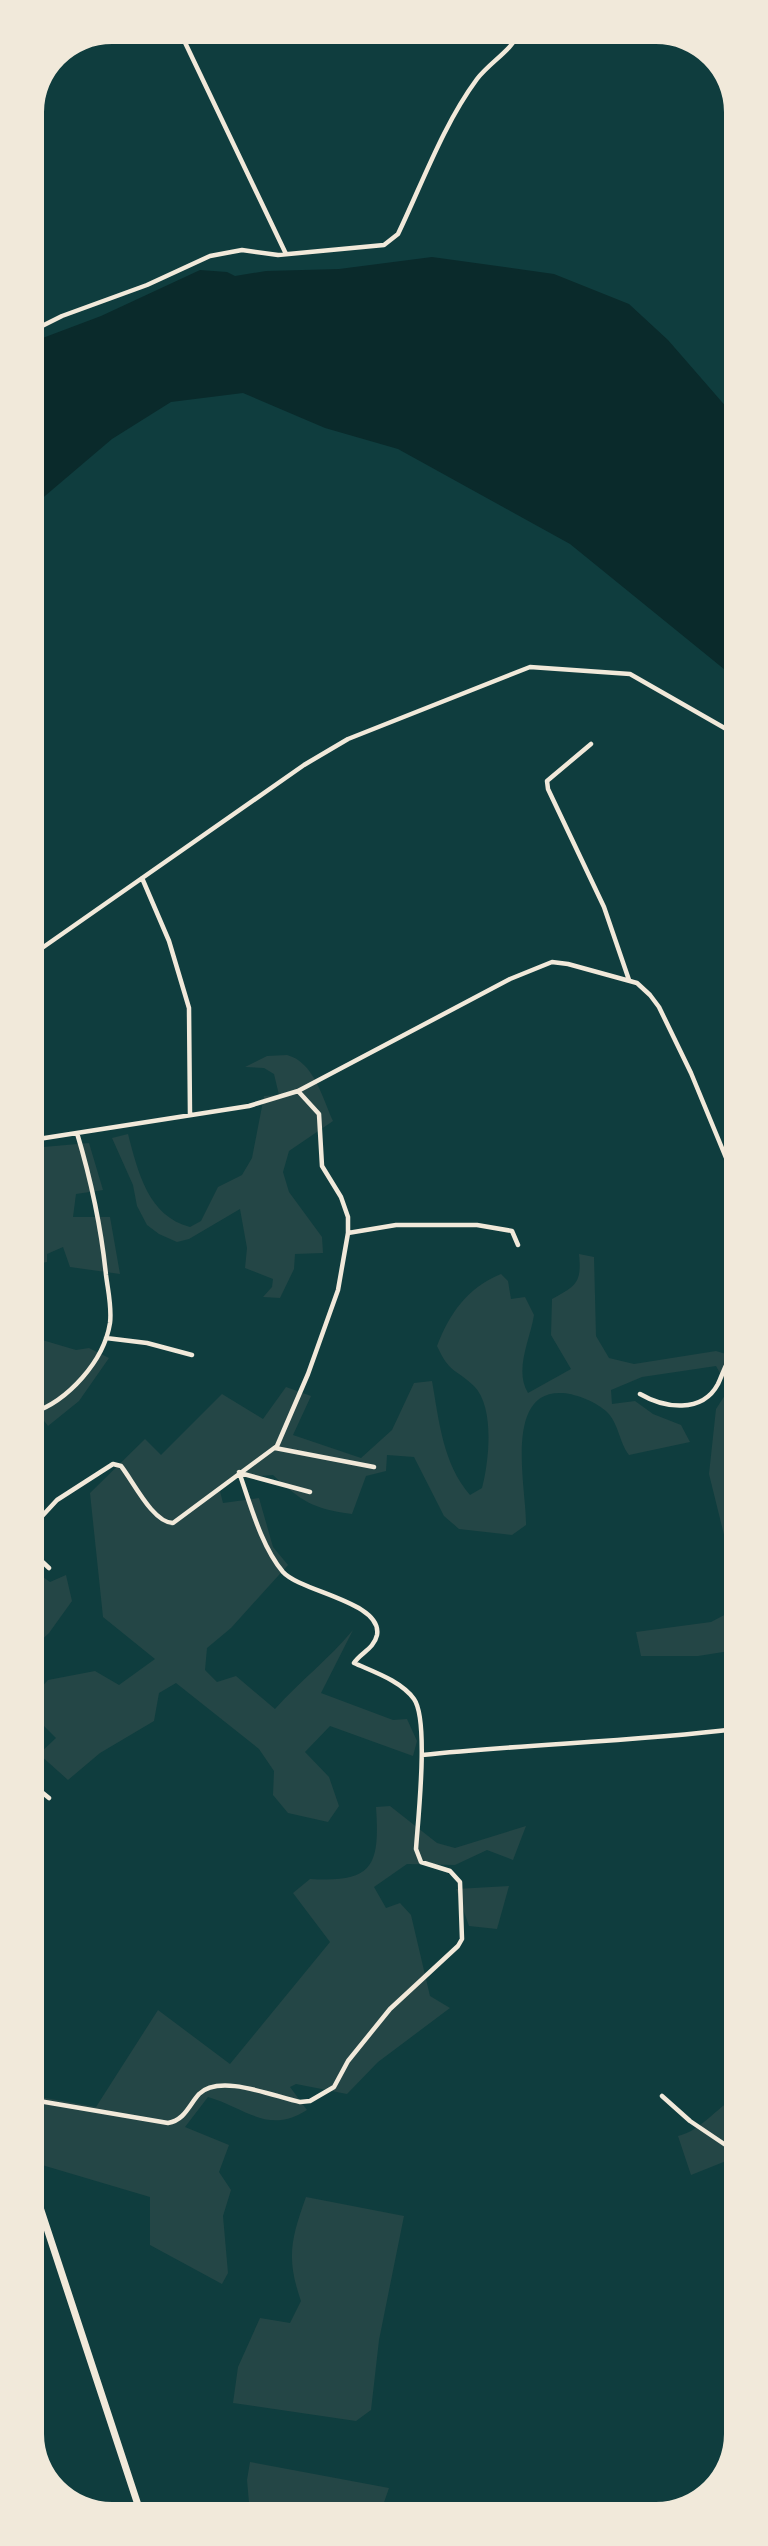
<svg xmlns="http://www.w3.org/2000/svg" width="768" height="2546" font-family="'IBM Plex Serif',serif">
<style>
.green{fill:#244646}
.water{fill:#0a2a2b}
.lines{fill:none;stroke-linecap:round;stroke-linejoin:round}
.minor{stroke:#f1e9da;stroke-width:4.5}
.trunk{stroke:#f1e9da;stroke-width:7}
</style>
<rect width="100%" height="100%" fill="#0f3d3e"/>
<!-- green -->
<path class="green" d="M287,1055c27,7 35,42 46,66l-44,30 -6,21 6,20 33,45 1,16 -28,1 -1,15 -14,29 -17,-1 9,-10 1,-8 -28,-11 2,-20 -7,-39 -51,30 -12,3 -18,-8 -12,-9 -10,-19 -4,-21 -21,-47 16,-4c10,38 20,82 62,93l11,-6 17,-34 24,-12 10,-17 12,-62 15,-1 -5,-21 -10,-6 -19,-1 22,-11z
M89,1143l14,47 -27,4 -3,23h37l10,57 -50,-7 -7,-20 -16,7v8l-15,3v-117z
M579,1254l15,3 2,79 13,22 25,6 82,-13 20,6v293l-38,6h-57l-5,-24 75,-10 21,-11 -7,-26 2,-38 -18,-73 7,-65 13,-20 -13,-23 -74,11 -31,13 1,14 23,-3 18,13 28,11 9,17 -61,13c-10,-13 -10,-31 -22,-43 -9,-9 -30,-18 -44,-19 -61,-4 -36,98 -37,132l-14,10 -53,-6 -15,-13 -30,-59 -27,-2 -1,16 -20,5 -14,38c-39,-5 -51,-13 -79,-39l-36,3 -17,13 3,12 36,-5 14,49 15,18 -57,63 -24,20 -2,22 12,12 19,-6 39,33c25,-28 54,-50 78,-79l-32,63 72,27 14,-1 10,22 -4,15 -83,-30 -25,26 24,25 10,29 -11,16 -40,-9 -15,-18 1,-24 -15,-22 -83,-66 -17,10 -5,28 -54,32 -32,27 -29,-26 17,-16 -16,-16 -1,-32 9,-10 47,-9 24,14 36,-26 -52,-42 -13,-124 55,-54 16,16 61,-61 41,25 23,-32 25,9 -18,39 68,23 31,-28 22,-47 18,-2c7,40 11,83 38,114l12,-7c7,-26 13,-81 -8,-102 -20,-19 -24,-12 -37,-40 13,-33 30,-58 64,-72l7,7 3,18 14,-2 9,18c-4,25 -20,55 -6,78l43,-24 -20,-34 1,-36c24,-13 30,-16 27,-45z
M32,1337l44,13 13,-2 20,10 -30,43 -31,25 -16,-21z
M33,1570l17,12 16,-7 6,26 -23,32 -16,15z
M390,1806l47,37 18,5 71,-22 -13,34 -26,-10 -32,15 -48,-1 -33,23 12,21 14,-5 11,12 19,81 20,12 -72,54 -31,32 -51,-10 -6,3 17,23c-39,25 -61,-2 -99,-13l-23,30 44,18 -10,27 12,18 -8,26 5,57 -6,11 -72,-39v-48l-108,-32 -9,-19 1,-50 62,11 62,-97 72,54 100,-122 -37,-49 17,-14c63,4 70,-13 66,-72z
M509,1886l-12,43 -28,-3 -13,-37z
M736,2097v65l-5,-3 -40,16 -13,-39c23,-5 38,-28 58,-39z
M306,2197l98,19 -25,124 -8,70 -15,11 -123,-18 5,-36 22,-49 30,5 11,-22c-15,-43 -10,-62 5,-104z
M250,2462l139,26 -9,26h-130l-3,-34z"/>
<!-- water -->
<path class="water" d="M432,257l122,17 75,30 39,36 67,77v261l-165,-134 -172,-95 -73,-21 -82,-35 -72,9 -59,37 -80,68v-165l69,-26 99,-46 27,2 8,4 31,-5 73,-2z"/>
<g class="lines">
<!-- minor -->
<path class="minor" d="M180,32l106,222
M32,331l30,-15 85,-31 63,-29 32,-6 36,5 106,-10 14,-11c24,-50 45,-109 79,-155 13,-17 33,-27 43,-47
M591,744l-44,37 1,8 56,118 25,73
M142,878l27,63 20,67 1,107
M32,955l272,-190 44,-26 182,-72 100,7 105,60
M32,1140l217,-34 49,-15 212,-112 42,-17 16,2 69,19 13,12 9,12 32,66 45,109
M348,1233l48,-8h81l35,6 6,14
M106,1338l41,5 45,12
M640,1394c24,14 62,20 78,-10 6,-13 8,-23 18,-34
M32,1413c36,-12 72,-52 78,-90 2,-16 -2,-32 -4,-48 -5,-49 -15,-95 -29,-142
M275,1448l99,19
M240,1473l70,19
M32,1527l25,-27 56,-36 8,2c12,15 32,57 52,57l104,-77 31,-72 30,-84 10,-57v-16l-7,-20 -19,-31 -3,-52 -21,-23
M33,1553l16,15
M422,1755c104,-11 209,-13 314,-26
M33,1785l16,13
M662,2096l28,25 46,31
M33,2100l135,23c17,-3 21,-18 31,-29 21,-21 76,3 101,8l10,-1 24,-14 14,-26 42,-52 68,-63 4,-7 -2,-57 -10,-11 -29,-9 -5,-13c2,-30 13,-129 -2,-150 -13,-18 -40,-27 -60,-36 6,-10 20,-14 23,-28 6,-33 -76,-43 -94,-63 -22,-26 -33,-69 -44,-100
M33,2249l10,-29"/>
<!-- trunk -->
<path class="trunk" d="M33,2186l108,328"/>
</g>
<!-- crop -->
<path d="M0 0H768V2546H0ZM112 44H656A68 68 0 0 1 724 112V2434A68 68 0 0 1 656 2502H112A68 68 0 0 1 44 2434V112A68 68 0 0 1 112 44Z" fill="#f1e9da" fill-rule="evenodd"/>
</svg>
